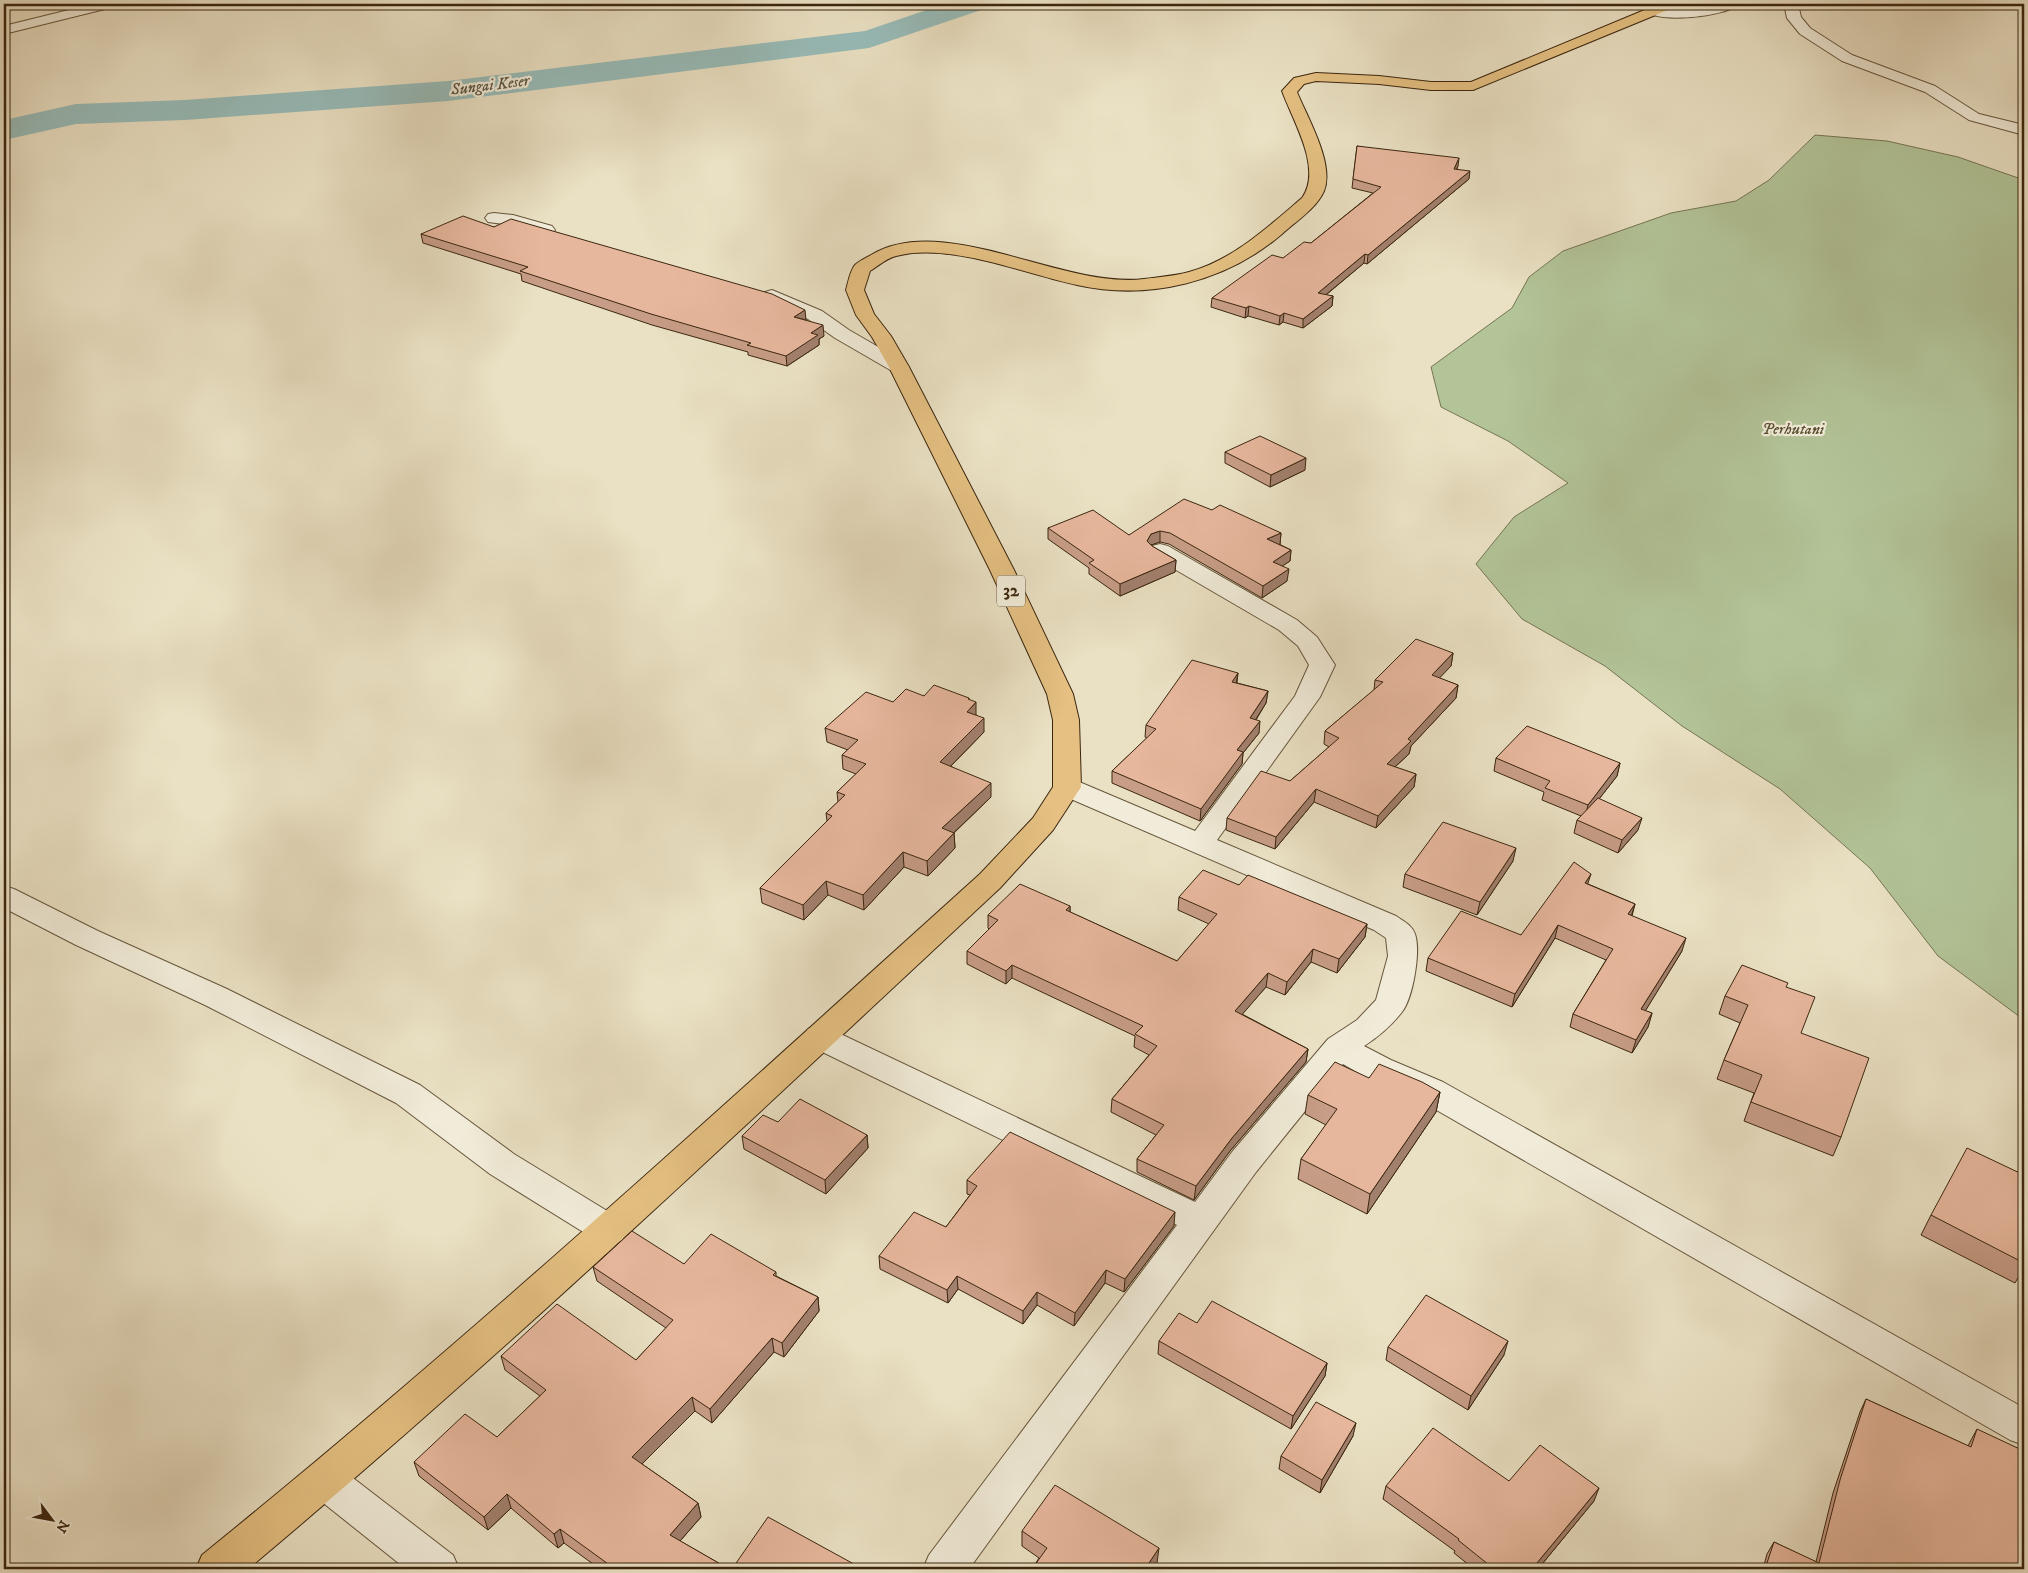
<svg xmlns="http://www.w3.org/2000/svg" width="2028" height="1573" font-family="'IM FELL DW Pica',serif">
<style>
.green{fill:#b2c498;stroke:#767554}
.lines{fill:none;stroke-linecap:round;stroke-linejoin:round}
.river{fill:#98bcb9;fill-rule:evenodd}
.minor-casing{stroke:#67553c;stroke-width:2}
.highway-casing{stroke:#3b260f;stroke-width:2}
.minor{fill:#f1ecd9;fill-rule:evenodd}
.highway{fill:#e5c082;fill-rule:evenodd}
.wall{fill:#c79d87;stroke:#3b260f}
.shaded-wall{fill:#a2806e;stroke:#3b260f}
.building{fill:#e7b79d;stroke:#3b260f}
.labels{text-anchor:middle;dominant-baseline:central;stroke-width:4.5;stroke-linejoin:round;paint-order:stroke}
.far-water-label{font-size:16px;font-style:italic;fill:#575342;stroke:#f1ecd9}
.far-park-label{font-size:16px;font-style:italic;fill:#594e31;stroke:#f1ecd9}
.shield{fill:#f1ecd9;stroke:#72614c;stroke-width:1}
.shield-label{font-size:18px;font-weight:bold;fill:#3b260f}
</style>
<rect width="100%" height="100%" fill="#eae1c4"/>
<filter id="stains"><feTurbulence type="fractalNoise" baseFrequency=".004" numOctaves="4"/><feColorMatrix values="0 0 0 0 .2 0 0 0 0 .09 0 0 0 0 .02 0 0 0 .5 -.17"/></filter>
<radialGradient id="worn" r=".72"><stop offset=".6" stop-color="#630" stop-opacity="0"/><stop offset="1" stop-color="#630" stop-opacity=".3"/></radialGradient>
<!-- green -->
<path class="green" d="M1815,135l72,6 71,16 66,23v840l-86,-64 -68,-88 -90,-79 -98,-63 -77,-60 -83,-47 -46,-55 38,-47 54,-34 -60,-42 -67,-34 -10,-40 81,-59 17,-31 34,-26 108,-38 65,-12 33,-21z"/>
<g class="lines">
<!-- river -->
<path class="river" d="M944,4h41l-4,6 -112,38 -421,53 -263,19 -109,4 -72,16v-20l72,-16 109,-4 263,-19 417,-50z"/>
<!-- minor casing -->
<g class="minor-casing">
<path id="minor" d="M93,4h22l-2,3 -109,27v-8z
M1719,4h19c-11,13 -83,20 -94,6l7,-4 40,3z
M1784,4h14l3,13 9,11 42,27 83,31 44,28 45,11v10l-55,-15 -44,-28 -83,-31 -42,-27 -13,-16z
M494,213l19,2 39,11 3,4 -3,4 -6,1 -35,-10 -23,-3 -3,-4 3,-4z
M772,290l50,21 27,19 57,33 3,4 -3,4 -7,2 -7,-2 -57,-33 -27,-19 -43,-19 -2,-4 2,-4z
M1160,544l8,2 129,74 20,17 18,28 -15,32 -103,143 179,76c7,5 16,9 19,18 6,17 -2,64 -13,78 -11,14 -24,25 -38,34l27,14 52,22 581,326v37l-14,-5 -591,-340 -52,-22 -24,-14 -87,108 -287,397h-46l6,-14 248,-330 -369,-180 -5,-8 5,-8 11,-4 11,4 365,173 37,-50 96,-113 29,-19 19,-20 12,-44 -2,-18 -12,-8 -317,-137 -4,-6 4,-6 10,-3 10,3 118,50 100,-135 14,-31 -11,-19 -19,-16 -127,-74 -4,-5 4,-5z
M4,886l10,3 84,42 129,58 193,96 94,69 108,66 5,10 -5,10 -13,4 -13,-4 -106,-66 -94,-71 -191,-98 -129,-60 -72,-37z
M326,1463l14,5 113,87 6,14h-53l-94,-75 -6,-13 6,-13z"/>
</g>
<!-- highway casing -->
<g class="highway-casing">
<path id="highway" d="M1659,4h18l-2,3 -202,83h-42l-52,-6 -63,-3 -12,3 -7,8c10,25 38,72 27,99 -8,18 -28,30 -42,43 -56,48 -133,67 -205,51 -52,-11 -128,-43 -181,-29 -9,2 -18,10 -26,15l-6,19 10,24 17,22 18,31 105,203 59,124 6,26 2,67 -28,43 -53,58c-247,230 -493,464 -752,681h-52l6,-14c268,-217 522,-450 778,-681l53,-56 20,-31v-67l-6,-26 -57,-124 -101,-203 -17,-30 -16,-22 -10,-25c2,-7 4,-19 9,-25 4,-4 11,-7 16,-10 72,-44 192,34 273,24 14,-2 31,-3 45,-7 44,-12 79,-45 113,-74 21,-29 -9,-77 -20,-107l12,-13 22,-5 63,3 52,6h40z"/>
</g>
<!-- minor -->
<use href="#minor" class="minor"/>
<!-- highway -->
<use href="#highway" class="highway"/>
</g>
<!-- wall -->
<path class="wall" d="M1357,146l101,20 -1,3 12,10 -102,85 -3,-1 -38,32 7,1 -1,10 -29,22 -20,-6 -4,3 -31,-9 -3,2 -34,-11 1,-9 71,-40 28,-15 62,-50 -21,-5z
M494,227l312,93 18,16 -5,3v6l-32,21 -39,-11v-3l-96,-27 -130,-44 -1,-7 -98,-31 -2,-9z
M1225,452l80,18 -35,17 -45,-24z
M1212,510l69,23 -1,11h-1l12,6 -1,11 -8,5 5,15 -25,17 -93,-54 -9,-2 -10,3 26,15 -1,12 -55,24 -31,-22v-6l-41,-29v-11l81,7z
M1453,653l-2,13 -12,12 19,7 -2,13 -45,48 -2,8 -14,13 21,7 -2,13 -38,41 -62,-26 -39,47 -49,-19 1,-12 63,-37 39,-34 -5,-3 1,-13 49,-41 1,-10z
M1238,673l-1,10 31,8 -2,12 -10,17 3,13 -16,20 -1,11 -42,57 -88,-38v-12l35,-33 -2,-1 1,-12z
M924,696l45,4 15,32 -33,34 40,31 -37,36 1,15 -27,28 -24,-9 -40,43 -36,-15 -24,25 -42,-17 -2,-15 67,-67 -1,-8 12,-11 -1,-10 19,-18 -13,-5 -1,-14 6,-5 -21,-8 -2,-14 68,-26z
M1496,758l124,5 -3,13 -18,23 39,31 -20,23 -44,-20 3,-13 4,-4 -39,-16 2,-8 -50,-21z
M1513,861l-36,54 -74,-28 2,-13z
M1588,884l47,20 -3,12 50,35 -37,60 7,2 -4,14 -16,26 -62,-26 3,-13 33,-54 -51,-22 -43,69 -86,-36 2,-13 93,-23z
M1239,885l128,39 -2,13 -28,36 -26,-11 -26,33 -19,-8 -24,27 66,35 -2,13 -76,89 -36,49 -57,-28v-13l19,-24 -45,-23 1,-13 37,-44 -15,-8 1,-11 -123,-58 -6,6 -39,-20v-13l22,-22 -1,-1v-13l82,-9v6l107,49 32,-37 -31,-14 1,-13z
M1786,987l15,46 40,104 -8,19 -89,-35 10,-28 -37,-14 7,-19 16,-37 -21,-9 6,-18z
M1369,1078l71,14 -4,20 -69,102 -69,-35 3,-20 25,-34 -21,-11 3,-19z
M778,1122l89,13 1,13 -42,46 -82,-45 -2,-13z
M2024,1175v92l-9,16 -94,-48 10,-20z
M967,1180l207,46 -50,66 -19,-9 -31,43 -37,-21 -14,19 -65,-35 -10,14 -68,-34 -1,-13 67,-29 24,-32 -3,-1z
M684,1264l92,8v4l42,21 1,14 -35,46 -10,-5 -62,71 -17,-12 -53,53 56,39 3,14 -21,24 49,28h-129l-36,-26 -6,5 -47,-40 -23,22 -69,-54 -5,-14 83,-25 43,-41 -35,-26 -4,-14 135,4 30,-32 -69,-47 -4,-14z
M1197,1323l130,40 -2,13 -34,53 -133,-75 1,-13z
M1388,1347l116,8 -36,55 -82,-50z
M1866,1399l102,47 2,-4 7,-13 43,140h-257l4,-15 7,-12 42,20 17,-69 27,-81z
M1353,1436l-33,57 -41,-24 2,-13z
M1509,1481l85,20 -56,68h-64l-20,-16 1,-2 -72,-52 3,-13z
M1022,1531l135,32 -4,6h-121l7,-11 -17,-12z"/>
<!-- shaded-wall -->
<path class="shaded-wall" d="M1459,158l-1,8 -5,11 1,-8z
M1470,171l-1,8 -102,85 1,-9z
M1365,254l-1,9 -47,39 1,-9z
M1333,296l-1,10 -29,22v-9z
M1249,306l-1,10 -3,2 1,-10z
M805,310l1,10 -12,-3z
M1284,313l-1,9 -4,3 1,-9z
M823,325l1,11 -5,3v6l-32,21 -1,-10 25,-23z
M1306,458l-1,12 -35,17 1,-12z
M1160,531v11l-9,3 -4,-4 4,-7z
M1281,533l-1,11 -14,6 1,-11z
M1291,550l-1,11 -18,12 1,-11z
M1176,560l-1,12 -55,24v-12z
M1289,569l-2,12 -25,17 1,-12z
M1453,653l-2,13 -21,22 2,-13z
M1238,673l-2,11 -4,-2z
M1458,685l-2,13 -45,48 -2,8 -24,22 2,-12 21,-25z
M1268,691l-2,12 -17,27 1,-12z
M969,698l1,11 6,-7v14l-9,-4 1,-13z
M984,718v14l-43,44 -1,-14z
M1260,721l-1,12 -16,20 -1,11 -42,57 1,-12 36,-59z
M1620,763l-3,13 -32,41 3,-12z
M1416,774l-2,13 -38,41 2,-12z
M991,783v14l-48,46 -1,-15z
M1316,789l-2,13 -39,47 1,-12z
M1642,818l-4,12 -20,23 4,-13z
M954,833l1,15 -27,28 -1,-15z
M1516,848l-3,13 -36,54 3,-13z
M903,852l1,15 -40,43 -1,-15z
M1591,874l-4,12 -2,-3z
M826,881l2,14 -24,25 -1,-15z
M1635,904l-4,13 -3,-3z
M1070,906v13l-4,-9z
M1367,924l-2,13 -28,36 2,-14z
M1558,925l-3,13 -43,69 3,-13z
M1686,938l-4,13 -44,72 3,-14z
M1313,949l-2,13 -26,33 2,-13z
M1012,965v13l-6,6v-13z
M1268,973l-2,14 -32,37 1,-13z
M1652,1013l-4,14 -16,26 4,-13z
M1308,1049l-2,13 -76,89 -36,49 2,-14 36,-48z
M1440,1092l-4,20 -69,102 3,-20z
M867,1135l1,13 -42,46 -1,-14z
M1175,1212l-1,14 -50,66 1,-13z
M1106,1270l-1,13 -31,43 1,-13z
M957,1276l1,13 -10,14 -1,-13z
M1037,1292v13l-14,19v-13z
M818,1297l1,14 -35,46 -2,-14z
M772,1338l2,14 -62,71 -2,-14z
M1508,1341l-4,14 -36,55 3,-14z
M1327,1363l-2,13 -34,53 2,-13z
M692,1397l3,14 -60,60 -3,-14z
M1356,1423l-3,13 -33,57 2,-13z
M1599,1488l-5,13 -56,68h-6z
M507,1494l4,14 -23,22 -4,-13z
M698,1503l3,14 -28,32 -3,-14z
M560,1529l4,14 -6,5 -4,-14z
M1159,1548l-2,15 -4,6h-8z"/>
<!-- building -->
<path class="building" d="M1357,146l102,12 -5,11 16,2 -102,84 -3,-1 -47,39 15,3 -30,23 -19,-6 -4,3 -31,-10 -3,2 -34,-10 60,-43 11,3 21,-16 7,1 70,-56 -28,-8z
M463,216l31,11 17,-8 261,75 33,16 -11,7 29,8 -12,8 7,2 -32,21 -39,-11 4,-2 -100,-29 -131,-43 8,-4 -107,-33z
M1260,436l46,22 -35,17 -46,-23z
M1184,499l28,11 8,-5 61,28 -14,6 24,11 -18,12 16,7 -26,17 -93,-53 -10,-2 -9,3 -4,7 5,5 24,14 -56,24 -31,-21 5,-3 -46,-32 45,-18 36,25z
M1416,639l37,14 -21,22 26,10 -50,54 3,2 -24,23 29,10 -38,42 -62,-27 -40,48 -49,-19 34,-47 29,10 49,-43 -14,-7 58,-49 -8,-2z
M1192,660l46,13 -6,9 36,9 -18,27 10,3 -23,29 6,2 -42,57 -89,-38 44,-42 -10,-4z
M934,685l35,13 -1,1 8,3 -9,10 17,6 -44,44 51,21 -49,45 12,5 -27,28 -24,-9 -40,43 -37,-14 -23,24 -43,-17 72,-72 -6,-3 19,-18 -8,-3 29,-28 -24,-9 16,-15 -33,-12 41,-36 27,10 13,-13 18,7z
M1527,726l93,37 -32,42 -43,-17 5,-7 -54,-23z
M1598,798l44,20 -20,22 -45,-20z
M1443,822l73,26 -36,54 -75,-28z
M1574,862l17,12 -6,9 50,21 -7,10 58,24 -45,71 11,4 -16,27 -63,-26 40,-65 -55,-24 -43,69 -87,-36 33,-47 60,24z
M1203,870l36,15 9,-10 119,49 -28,35 -26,-10 -26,33 -19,-9 -33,38 73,38 -76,89 -36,48 -59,-27 27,-34 -52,-26 45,-53 -22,-12 8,-8 -131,-61 -6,6 -39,-20 31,-31 -10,-5 32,-31 50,22 -4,4 111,51 40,-47 -38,-17z
M1742,965l46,18 -2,4 29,10 -14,36 68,25 -28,79 -90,-35 11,-27 -38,-15 24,-55 -23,-9z
M1335,1062l34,16 10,-14 43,18 18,10 -70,102 -69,-35 36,-50 -29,-14z
M800,1099l67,36 -42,45 -83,-44 21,-21 15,7z
M1010,1132l165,80 -50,67 -19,-9 -31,43 -38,-21 -14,19 -66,-35 -10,14 -68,-34 35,-44 32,15 31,-41 -10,-6z
M1967,1148l57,27v88l-93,-48z
M632,1231l52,33 27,-30 65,38 -3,3 45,22 -36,46 -10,-5 -62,71 -18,-12 -60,60 66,46 -28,32 59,34h-114l-55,-40 -6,5 -47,-40 -23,23 -70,-55 51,-48 32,23 49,-47 -45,-34 56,-52 79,56 37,-40 -80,-53z
M1426,1295l82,46 -37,55 -83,-49z
M1212,1301l115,62 -34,53 -134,-75 20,-28 18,10z
M1866,1399l105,48 6,-18 47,22v103l-4,15h-255l9,-27 45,21 21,-83z
M1316,1402l40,21 -34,57 -41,-24z
M1433,1428l76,53 31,-36 59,43 -67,81h-38l-36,-29 1,-1 -73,-53z
M1055,1485l104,63 -14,21h-113l15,-21 -25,-17z
M768,1517l95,52h-131z"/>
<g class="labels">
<!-- far-water labels -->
<g class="far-water-label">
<text transform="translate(490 85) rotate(-7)">Sungai Keser</text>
</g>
<!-- far-park labels -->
<g class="far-park-label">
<text x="1793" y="429">Perhutani</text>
</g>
<!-- shield labels -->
<rect class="shield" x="997" y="575.5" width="28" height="31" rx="4"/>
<g class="shield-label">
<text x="1011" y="591">32</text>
</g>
</g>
<!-- margin -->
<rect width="2028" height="1573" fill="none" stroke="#eae1c4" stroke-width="20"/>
<rect x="5" y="5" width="2018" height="1563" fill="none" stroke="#3b260f" stroke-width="2.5"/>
<rect x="10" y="10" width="2008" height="1553" fill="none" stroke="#3b260f"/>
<!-- north arrow -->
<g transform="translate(52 1520) rotate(122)" stroke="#f1ecd9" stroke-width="4" paint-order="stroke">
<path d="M0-4L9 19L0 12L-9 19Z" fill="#3b260f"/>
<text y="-8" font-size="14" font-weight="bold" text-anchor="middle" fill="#3b260f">N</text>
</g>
<rect width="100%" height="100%" filter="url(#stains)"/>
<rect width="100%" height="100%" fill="url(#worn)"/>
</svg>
